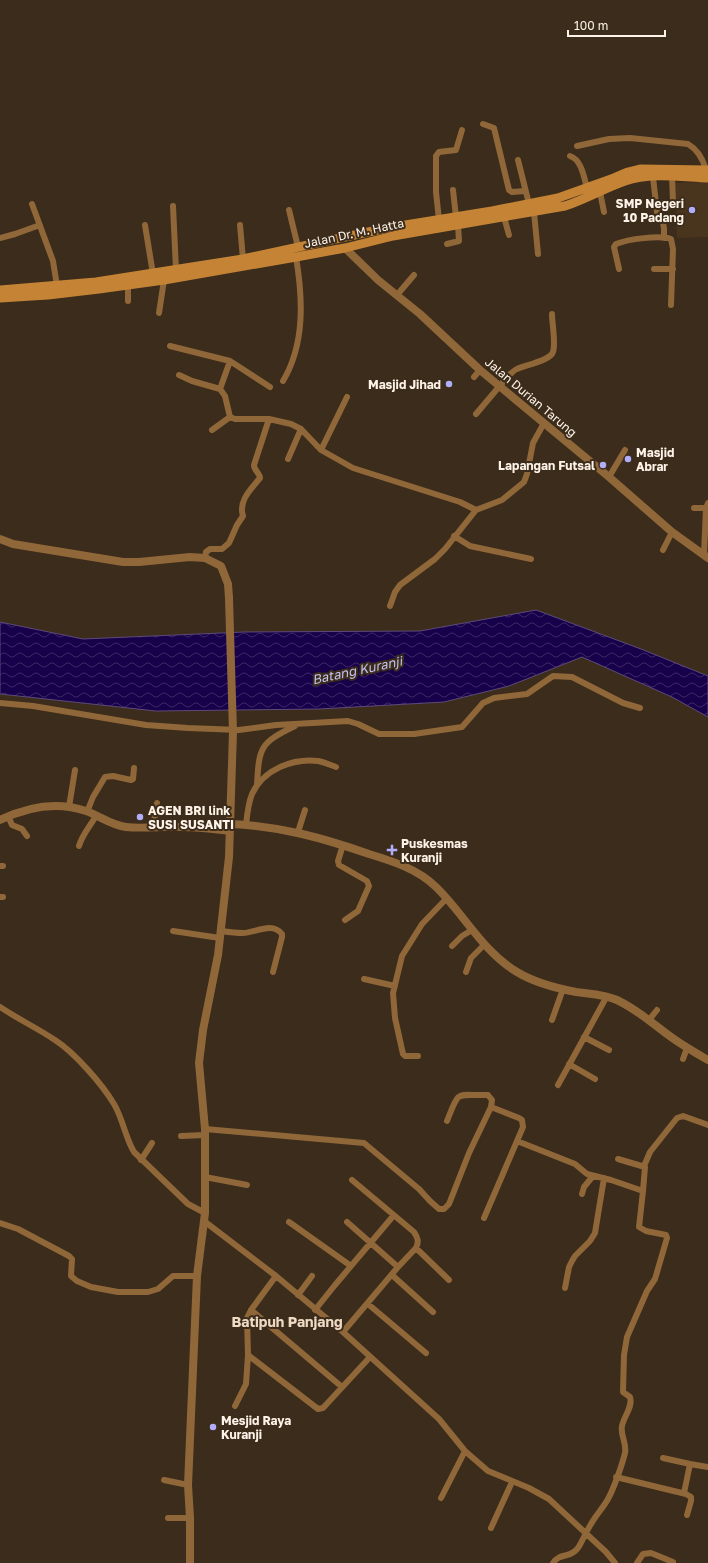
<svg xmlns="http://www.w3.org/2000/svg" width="708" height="1563" font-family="'Golos Text',sans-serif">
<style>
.built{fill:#49341d}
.water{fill:url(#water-waves);stroke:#5d4a7a}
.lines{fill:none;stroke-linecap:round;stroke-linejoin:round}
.minor{stroke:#906739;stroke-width:6}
.tertiary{stroke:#906739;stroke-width:8}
.secondary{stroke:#c58435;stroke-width:9}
.tertiary-bridge{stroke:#906739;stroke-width:8}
.poi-dot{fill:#b0aefa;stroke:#3c2c1b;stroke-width:1.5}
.labels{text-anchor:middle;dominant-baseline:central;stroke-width:4;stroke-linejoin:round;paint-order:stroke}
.poi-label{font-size:12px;font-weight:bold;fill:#fef3e8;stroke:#3c2c1b;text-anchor:start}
.street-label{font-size:12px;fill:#fef3e8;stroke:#3c2c1b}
.water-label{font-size:13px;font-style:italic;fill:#c2c2ee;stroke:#3c2c1b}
.quarter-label{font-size:14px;font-weight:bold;fill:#efdac4;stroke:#3c2c1b}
</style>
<defs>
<pattern id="water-waves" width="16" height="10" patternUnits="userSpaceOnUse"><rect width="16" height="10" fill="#18014b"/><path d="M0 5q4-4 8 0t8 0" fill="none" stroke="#3b2665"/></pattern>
</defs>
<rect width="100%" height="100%" fill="#3c2c1b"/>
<!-- built -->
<path class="built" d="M708,182v55l-31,1 -2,-55z"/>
<!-- water -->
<path class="water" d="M536,610l105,39 67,27v41l-36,-20 -90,-40 -73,29 -65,16 -125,7 -163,2 -156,-17v-72l83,17 161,-7 176,-1z"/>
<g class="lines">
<!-- minor -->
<path class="minor" d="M483,124l11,4 15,62 3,2 13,-1
M577,146l32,-7 21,-1 58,6c10,6 15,15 18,26
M570,156c12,4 14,22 17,32
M518,160l11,44
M672,176l1,26
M653,177l4,35 2,7 4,4 1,5v10
M453,190l3,27
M600,192l4,20
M32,204l21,57 4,25
M173,206l3,64
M289,210l9,37
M534,212l4,42
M504,217l5,18
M439,220l-3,-28v-36l3,-4 17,-2 6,-20
M145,225l8,49
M240,225l3,34
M0,238l15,-4 25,-9
M447,244l12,-3 -1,-16
M619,269l-5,-22 2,-3c12,-5 44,-9 55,-5l2,10 -2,56
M654,269h19
M397,295l17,-20
M128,301v-15
M159,313l5,-33
M170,346l60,15 40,26
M230,361l-10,28 5,7 5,21 5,2h34l22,5 10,5 20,21 32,18 107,34 16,8
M179,375l13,6 28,8
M474,377l6,-7
M283,381c22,-37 20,-82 13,-124
M476,414l33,-39c3,-2 5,-5 8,-6 8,-4 33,-8 36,-17 3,-9 -1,-28 -1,-38
M212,430l18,-13
M321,450l26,-53
M288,459l13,-30
M609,477l16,-27
M694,508h14
M454,536l16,10 61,13
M663,550l9,-18
M704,555l2,-47 2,-5
M205,558l1,-6 4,-3h12l7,-6 8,-18 6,-9c-5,-15 8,-27 17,-38 0,-5 -6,-7 -6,-13l15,-46
M390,606l5,-14 5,-7 35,-26 10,-10 31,-39 26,-10 22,-18 3,-8 6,-31 11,-20
M0,703l33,3 113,19 42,3 51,2 37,-5 72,-4 10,3 21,10h35l48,-7 21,-24 11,-5 33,-4 26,-18 19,1 51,26 17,5
M257,785c2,-38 3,-42 38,-59
M69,807l6,-37
M87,812l6,-15 12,-20 8,-1 18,4 2,-1 1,-11
M8,816l4,9 10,4 5,7
M246,825c1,-10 2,-21 6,-31 11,-24 40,-36 66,-33 6,1 12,4 18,6
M153,827l4,-24
M298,832l7,-22
M343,845l-5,16 1,4 28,16 2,5 -11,25 -13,9
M79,846c3,-11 11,-20 17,-30
M0,866h3
M0,897h3
M173,931l47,7
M221,931c7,1 14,2 22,2 12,0 29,-12 39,1v3l-9,35
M452,946l10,-10 10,-6
M466,972l5,-14 13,-13
M364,979l31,7
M0,1007c18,12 37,21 55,33 20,13 47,44 59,64 9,15 11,33 20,48l54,52 17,9
M552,1020l11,-31
M649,1020l8,-10
M584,1037l25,13
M418,1056h-13l-2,-2 -8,-36 -2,-25 9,-37 20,-32 25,-26
M683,1059l4,-11
M569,1064l26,15
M558,1085l49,-89
M205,1129l159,14 55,46 11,12 9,8h5l5,-5 20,-51 22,-46 1,-7 -4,-5c-33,1 -28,-7 -41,26
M181,1136l24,-1
M517,1141l58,23 12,10 24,6 32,11 -4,36 7,4 20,4 1,3 -12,41 -8,12 -20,46 -3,18 -1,37 7,5c3,10 -6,19 -8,29 -2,9 5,17 3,27 -3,12 -11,35 -17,46 -5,9 -12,16 -17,25 -5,8 -8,16 -13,24 -8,11 -18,4 -25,15
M618,1159l27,8 -2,24
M141,1160l11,-17
M644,1166l6,-14 27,-34 6,-2 25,9
M205,1177l42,8
M582,1194l2,-7 9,-11
M484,1218l39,-91 -1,-7 -3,-2 -28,-11
M204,1221l72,55 67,56 96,87 26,32 23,20 41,17 20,11 57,53 9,11
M289,1222l62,44
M347,1222l51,45
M0,1223l18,6 51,27 3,3 -1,17 6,5 14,6 27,5h30l10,-3 15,-13h24
M416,1248l33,32
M392,1275l41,37
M276,1276l-25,34 -4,8 1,37 70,54 5,-1 47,-51
M565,1288l4,-21 3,-6 3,-5 15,-15 5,-8 9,-55
M298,1295l14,-19
M368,1304l58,49
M251,1310l91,77
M315,1310l20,-25 59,-70
M343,1332l55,-65 18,-19c3,-6 2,-10 -2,-16l-62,-52
M235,1406l11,-22 2,-29
M663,1458l27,6
M616,1477l70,17 5,3v4l-4,14
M164,1480l24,5
M684,1493l6,-29 18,3
M441,1498l24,-47
M168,1518h22
M491,1528l21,-46
M637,1563l6,-9 8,-1 22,9"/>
<!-- tertiary -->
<path class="tertiary" d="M345,248l33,32 42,34 60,56 129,107 63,55 36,26
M0,539l13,5 110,18h16l51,-5 15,1 16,8 7,18 1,14
M0,820c27,-13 57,-19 86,-9 14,5 25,14 40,16 18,2 37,-1 55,0 17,0 33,2 49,4
M231,824c49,2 92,14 138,30 23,7 49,15 67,33 28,27 46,64 81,85 18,11 38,16 59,20 15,2 28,2 41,8 19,9 34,22 50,34 13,10 27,18 41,26
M190,1563v-45l-2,-33 9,-209 8,-63v-84l-6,-66 4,-33 15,-75 11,-98 4,-125"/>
<!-- secondary -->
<path class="secondary" d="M0,290l96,-8 147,-23 144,-31 105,-17 66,-13 56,-20 14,-6 12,-3 68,1
M0,298l48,-3 51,-6 65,-9 132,-23 49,-9 48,-12 172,-30c21,-7 40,-18 60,-25 26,-9 57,-4 83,-3"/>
<!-- tertiary-bridge -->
<path class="tertiary-bridge" d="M229,598l4,134"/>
</g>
<!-- markers -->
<g class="poi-dot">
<circle cx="692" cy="210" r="4"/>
<circle cx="449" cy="384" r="4"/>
<circle cx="628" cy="459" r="4"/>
<circle cx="603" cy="465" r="4"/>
<circle cx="140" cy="817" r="4"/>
<path d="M390 844h4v4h4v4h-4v4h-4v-4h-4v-4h4z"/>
<circle cx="213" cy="1427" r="4"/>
</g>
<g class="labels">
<!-- poi labels -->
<g class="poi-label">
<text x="684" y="203" text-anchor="end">SMP Negeri<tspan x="684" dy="14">10 Padang</tspan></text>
<text x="441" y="384" text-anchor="end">Masjid Jihad</text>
<text x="636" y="452">Masjid<tspan x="636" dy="14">Abrar</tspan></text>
<text x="595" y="465" text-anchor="end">Lapangan Futsal</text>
<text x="148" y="810">AGEN BRI link<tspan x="148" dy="14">SUSI SUSANTI</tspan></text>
<text x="401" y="843">Puskesmas<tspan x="401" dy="14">Kuranji</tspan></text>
<text x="221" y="1420">Mesjid Raya<tspan x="221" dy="14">Kuranji</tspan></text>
</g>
<!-- street labels -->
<g class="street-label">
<text transform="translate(354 233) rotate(-12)">Jalan Dr. M. Hatta</text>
<text transform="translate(531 397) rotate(40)">Jalan Durian Tarung</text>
</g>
<!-- water labels -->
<g class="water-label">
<text transform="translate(357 670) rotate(-12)">Batang Kuranji</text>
</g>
<!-- quarter labels -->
<g class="quarter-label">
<text x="287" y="1321">Batipuh Panjang</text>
</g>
</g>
<!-- scale -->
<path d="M568 30v6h97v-6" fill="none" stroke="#fef3e8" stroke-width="2"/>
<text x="574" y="30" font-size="12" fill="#fef3e8" stroke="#3c2c1b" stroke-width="3" paint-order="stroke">100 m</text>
</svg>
